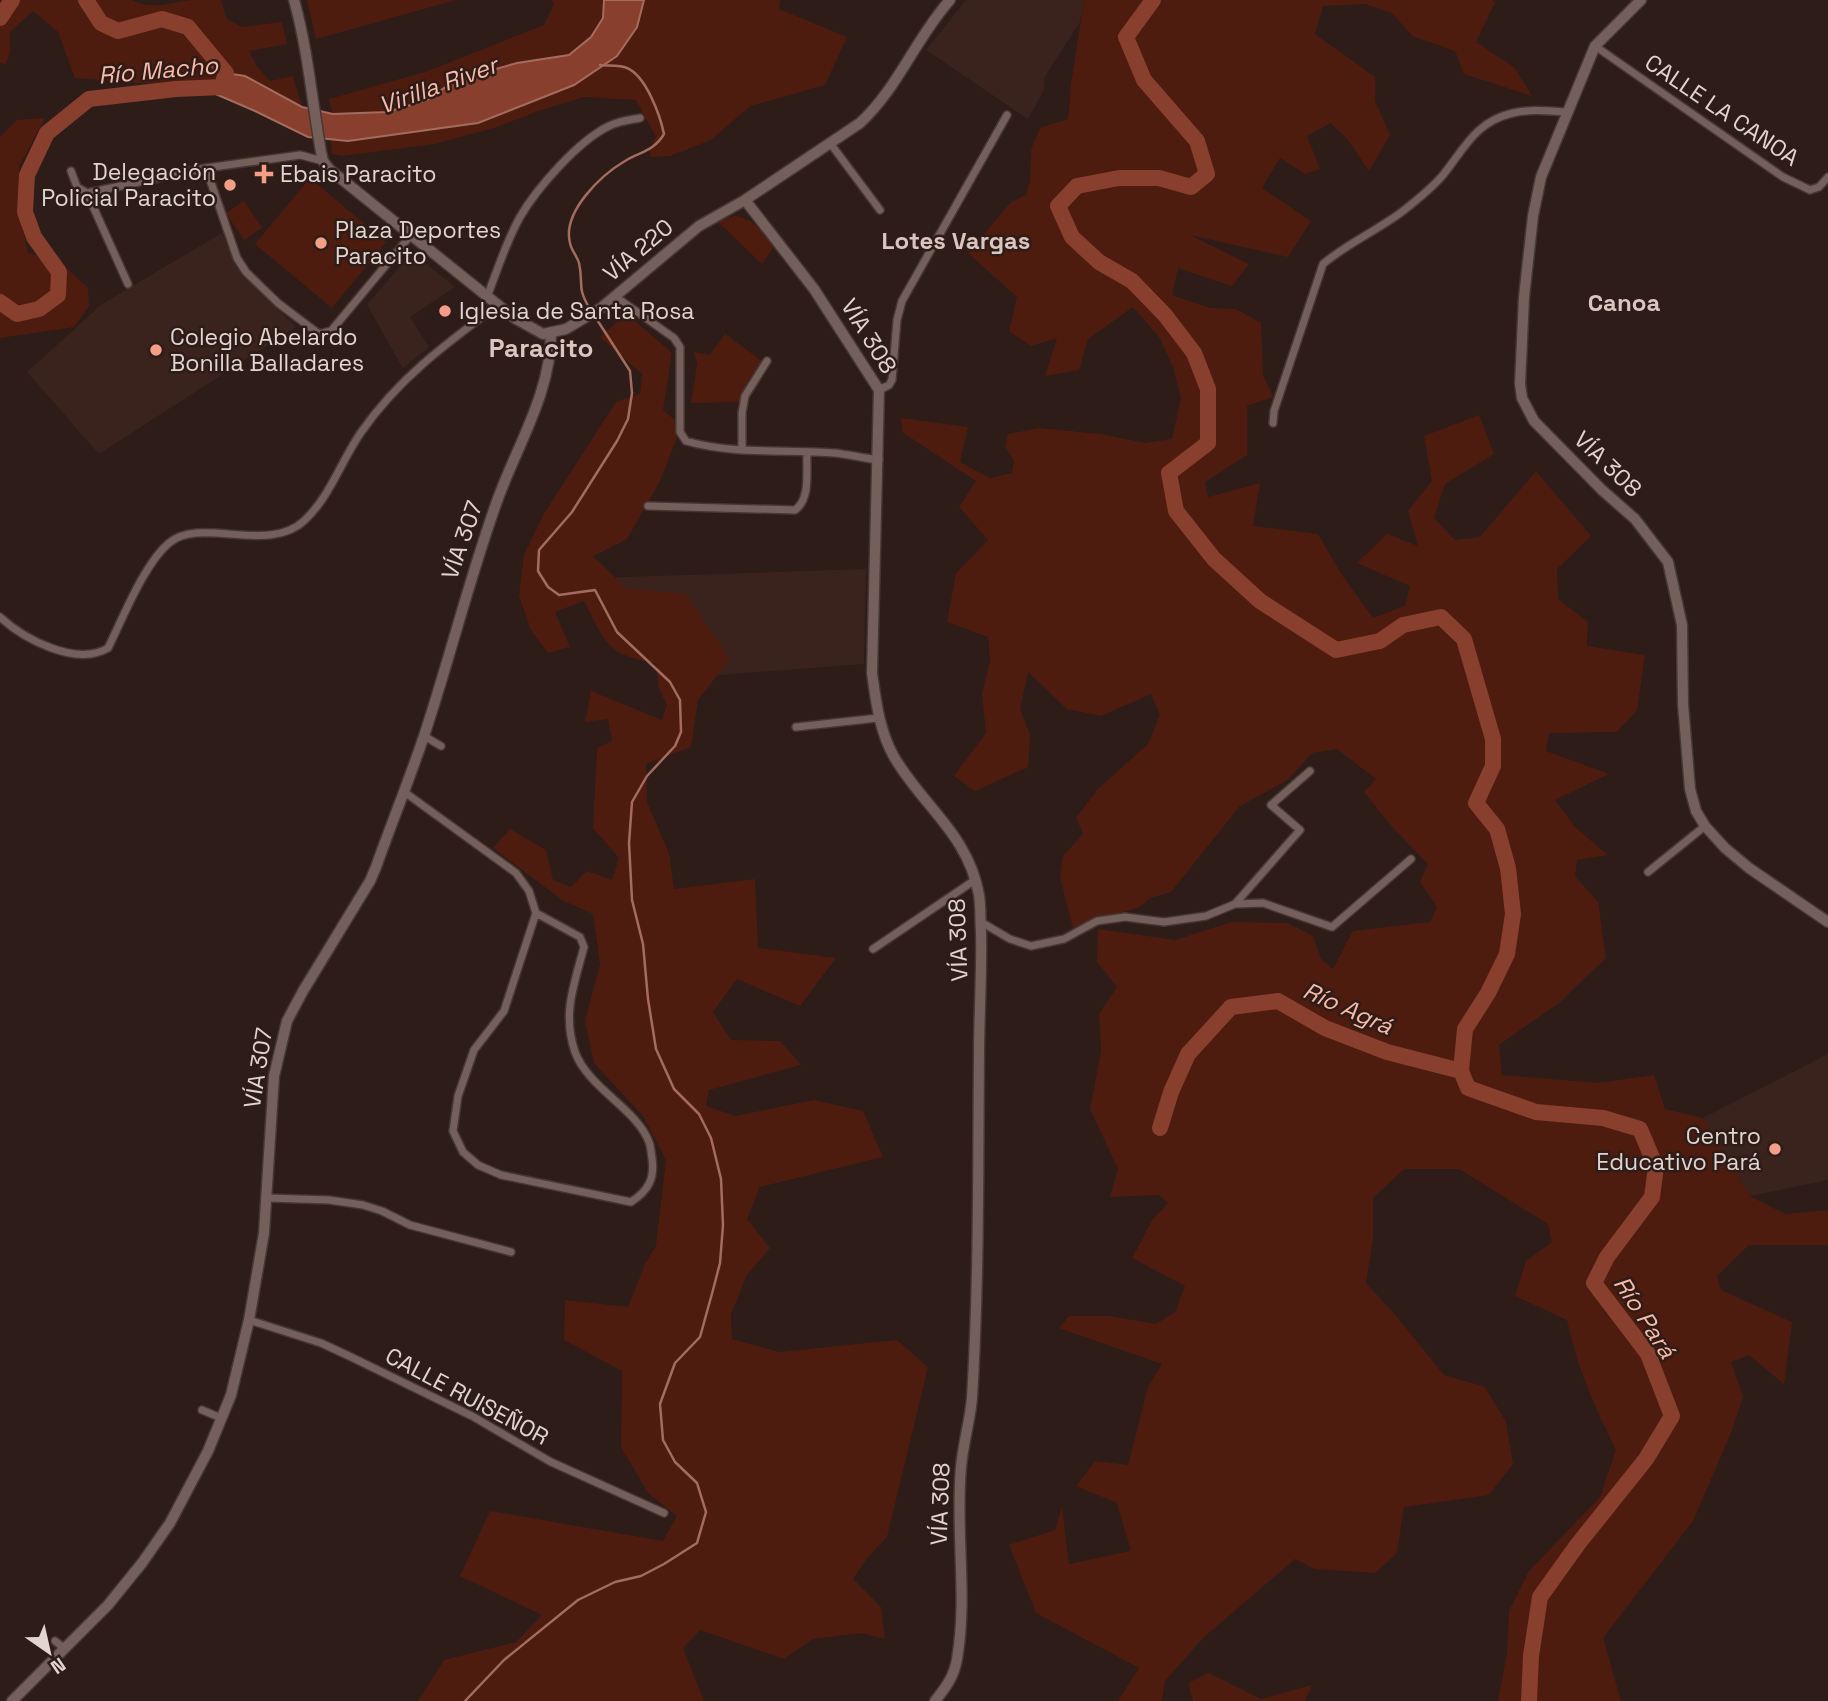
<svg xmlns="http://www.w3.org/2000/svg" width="1828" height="1701" font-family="'Space Grotesk',sans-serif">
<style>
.built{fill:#3b231d}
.green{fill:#4e1c0f}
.water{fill:#893f2d;stroke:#a36c5e;stroke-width:2}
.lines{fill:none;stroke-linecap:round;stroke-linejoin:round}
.stream{stroke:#a36c5e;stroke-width:2.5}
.river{stroke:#893f2d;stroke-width:16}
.street-casing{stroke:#463735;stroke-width:10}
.secondary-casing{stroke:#463735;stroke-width:13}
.street{stroke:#745f5a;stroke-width:7}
.secondary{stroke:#745f5a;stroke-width:10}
.poi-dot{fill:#f49e88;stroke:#2d1c18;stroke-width:2.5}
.labels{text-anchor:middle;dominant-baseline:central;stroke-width:5;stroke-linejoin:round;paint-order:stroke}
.street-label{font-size:23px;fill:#e1d4d1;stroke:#2d1c18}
.poi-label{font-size:23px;fill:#e1d4d1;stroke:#2d1c18;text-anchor:start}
.water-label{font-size:24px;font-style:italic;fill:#fbb9a7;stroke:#2d1c18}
.neighbourhood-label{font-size:24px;font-weight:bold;fill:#ddc5bf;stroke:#2d1c18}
.quarter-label{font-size:26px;font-weight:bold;fill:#ddc5bf;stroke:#2d1c18}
</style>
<rect width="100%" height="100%" fill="#2d1c18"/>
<!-- built -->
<path class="built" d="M966,0h118l-4,22 -36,56v12l-16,29 -102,-69z
M222,233l13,30 15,20 46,44 -197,127 -72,-82 75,-68z
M412,252l43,35 -45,30 19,30 -26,21 -36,-63z
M866,569l-2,95 -184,14 -85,-100z
M1828,1054v126l-78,16 -47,-78z"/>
<!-- green -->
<path class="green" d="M0,0h132c21,11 38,2 60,0 9,0 19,0 29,0l5,18 16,9 40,-5 5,22 -38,7 7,14 14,16 23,-5 9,31 -57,-31 -21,3 6,6 -26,3 -129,-10 -17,-46 -25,-21 -23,21v21l-4,11 -6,-1z
M307,0h149l-140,39z
M551,0h53l-1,18 -12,19 -22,18 -52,8 -63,18 -27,19 -40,12 -54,2 -4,-15 99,-28 116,-46 10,-21z
M644,0h136l-1,9 68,28 -22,48 -75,21 -39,34 -41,16 -19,1 -2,-7 7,-13 -20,-37 -52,-3 -43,13 -47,18 -60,16 -92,12 -10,-2 -1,-15 17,2 130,-18 159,-96z
M1084,0h408l3,2 -19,40 39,26 17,28 -68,-22 -9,-23 -43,-15 -20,-23 -27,-9 -42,2 -8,28 60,43v24l15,34 -21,36 -21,-31 -17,-17 -24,13 13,33 -15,5 -25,-16 -18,30 49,33 -23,36 -98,-22 59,29 -17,22 -54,-18 -6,27 38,13 26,1 25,14 2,52 10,22 -26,9v49l-42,27 3,15 52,-14 -7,43 65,8 24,41 31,43 32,-12 5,-20 -53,-23 30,-29 31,12 -10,-35 24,-30 -8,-45 55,-21 15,39 -49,30 -11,34 21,22 25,-3 56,-66 55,65 -34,33 1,30 30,23 -1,24 58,9 -8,55 -20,22 -68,1 -3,18 63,23 -54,26 21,28 32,27 -31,5 -2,16 23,26 8,56 -47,45 -60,42 3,30 96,8 56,-8 11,34 38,9 47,78 35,18 43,-4v35h-79l-32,31 4,14 71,32 -8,62 -35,-29 -18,7 12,35 -12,36 -38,88 -90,117 18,63h-123l9,-48 2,-42 20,-40 71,-74 16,-47c-22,-45 -38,-80 -49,-130l-52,-24 11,-35 26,-19 -4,-18 -89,-55h-55l-31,29v41l-7,44 31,34 47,58 41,12 21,35 7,42 -24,31 -85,12 -7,46 -22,20 -60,-4 -20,-10 -92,79 -38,43 -3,20h-44l21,-33 -103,-55 -27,-68 46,-15 7,-23 7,57 62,-13 -14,-48 -41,-17 19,-25 33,4 20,-78 14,-23 -103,-36 10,-12h40l47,8 19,-12 10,-26 -53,-28 21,-39 15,-16 -9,-8 -49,2 8,-28 -28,-60 11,-58 -2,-37 18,-27 -20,-25 1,-33 77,11 57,-18 55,1 26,13 8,23 12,10 20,-38 77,-9 7,-15 -17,-25 8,-18 -34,-35 -30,-37 12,-13 -39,-30 -25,4 -24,27 -48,26 -69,86 -21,6 -11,9 -66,21 -13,-50 3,-22 20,-22 -7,-16 21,-28 51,-46 12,-29 -9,-21 -50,22 -34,-7 -39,-37 -8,37 10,26 -2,32 -53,24 -21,-15 32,-43 -4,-38 8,-35 -2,-23 -41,-15 9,-49 32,-33 -29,-33 17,-26 -74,-49 -1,-14 67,9 -8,35 30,16 22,-5 2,-12 -9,-14 3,-13 31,-6 61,6 45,9 27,-4 9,-41 -8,-31 -14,-30 -26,-30 -45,32 -9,31 -34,6 12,-38 -26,8 -22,-15 8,-34 -49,-44 43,-51 15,-7 4,-15 1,-30 9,-22 28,-9 3,-35z
M45,118l-26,48v48l9,39c33,8 36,12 60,35l1,18 -15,21 -74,11v-201l17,-17z
M310,178l76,64 -54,66 -77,-64z
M244,201l18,27 -18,12 -18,-27z
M734,216c18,1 31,16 39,32l-11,16 -45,-43z
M633,319l39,34 -9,57 12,10 2,18 -18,45 -32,56 -34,17 33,32 60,6 44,65 -32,41 -7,47 -45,17 1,38 22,52 5,35 81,-10 3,69 78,10 -36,48 -63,-27 -24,33 18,28 49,1 21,24 -92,25 -3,16 29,10 79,-16 49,11 20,46 -123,30 -13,32 23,29 -23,27 -16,39 1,25 48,13 117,-12 31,27 -41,170 -20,21 -14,21 28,28 4,32 -24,-6 -48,6 -29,20 -84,-29 -17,18 21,53h-286l26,-41 72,-18 26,-27 -82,-39 30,-65 173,30 14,-25 -29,-23 -27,-46 1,-76 -58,-31 1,-40 63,7 17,-43 11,-18 10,-86 -23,-44 -49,-53 -9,-42 15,-57 -7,-50 -31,-14 -69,-52 17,-19 36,21 7,30 18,7 16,-16 25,9 7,-22 -26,-30 4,-80 15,-7 -4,-22 -23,3 6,-31 71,29 5,-15 -8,-16 -3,-26c-50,-8 -50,-20 -72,-62l-29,11 15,35 -22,6 -17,-23 -12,-34 5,-41 21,-43 71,-110 24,-8 2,-20 -42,-37 18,-16z
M725,334l37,27 -23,41 -48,1 6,-39 -3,-12 16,3z
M1209,1673l52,26 51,-14 -7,16h-112l-5,-18z"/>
<!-- water -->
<path class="water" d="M604,0h40l-7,27 -20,29 -43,29 -96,38 -130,18 -40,-4 -53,-26 -51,-22 27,-3 -7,-7 2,-6 19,3 57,31 31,7 54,-2 40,-12 27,-19 63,-18 52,-8 22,-18 12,-19z"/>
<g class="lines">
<!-- stream -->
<path class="stream" d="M590,309c-14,-23 -6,-24 -11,-46 -2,-7 -8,-13 -9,-20 -8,-31 31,-68 55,-82 15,-9 29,-10 39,-27 -4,-19 -18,-58 -37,-66 -7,-3 -19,-2 -27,-3
M465,1701l39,-41 74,-60 37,-18 26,-6 23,-12 33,-21 9,-31 -9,-29 -22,-21 -12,-22 -3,-36 15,-41 25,-26 13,-47 7,-27 3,-38 -2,-46 -10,-41 -12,-24 -25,-25 -18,-40 -8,-50 -5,-55 -11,-44 -3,-57 3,-41 15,-26 28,-30 6,-14 -1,-32 -10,-18 -53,-50 -22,-42 -36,5 -11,-8 -10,-16 1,-21 33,-38 45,-71 11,-22 4,-26 -2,-22 -36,-56"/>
<!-- river -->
<path class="river" d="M86,0l15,23 17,8 44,-12 26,8 38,46 -2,6 11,9
M1153,0l-27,37 18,43 53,61 10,33 -16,13 -32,-9h-40l-42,8 -19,20 14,31 27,25 33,19 33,34 29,38 14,36v54l-39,30 7,38 38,48 46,42 76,49 44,-9 23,-16 38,-8 23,22 29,100v27l-17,37 21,26 11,39 5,46 -6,40 -19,39 -23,36 -4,42 7,17 68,24 67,6 37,11 16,38 -4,30 -45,60 -13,26 54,71 24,62 -26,43 -68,85 -38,53 -9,59 -2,45
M0,18l12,-18
M0,302l17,12 22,-5 19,-14 1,-23 -25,-35 -9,-25 2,-37 20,-42 42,-34 87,-10 46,-2
M1160,1128l11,-36 17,-38 43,-47 47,-6 47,27 62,24 74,19"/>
<!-- street casing -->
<g class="street-casing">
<path id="street" d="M1595,46l188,131 27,13 9,-3 9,-10
M830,143l50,67
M206,168l31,90 9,14 32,31 41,31 12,-3 80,-96
M71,171l6,16 10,6
M87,193l119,-25 94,-13 23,6
M87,193l41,91
M487,297c10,-26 19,-55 33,-80 17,-29 58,-76 89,-91 10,-5 20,-6 31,-8
M616,297l58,41 6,9v85l6,9c48,14 101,8 149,12 15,2 29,5 44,7
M879,390l10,-5 3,-5 5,-60 5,-19 105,-186
M1273,423l1,-12 49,-147c25,-21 55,-34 80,-53 14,-11 29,-23 40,-36 21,-26 33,-54 70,-62 17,-4 35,-2 53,-1
M742,449v-36l3,-17 22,-35
M648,506l147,4c16,-11 11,-39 12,-57
M0,617c24,22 76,50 108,31 15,-30 36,-84 61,-105 32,-27 100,12 136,-23 26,-25 37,-61 57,-89 37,-53 85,-88 136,-126
M796,727l82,-9
M424,736l17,10
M403,791l113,82 13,18 7,22 -32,98 -30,39 -16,46 -5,35 10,21 15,13 23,10 130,27c17,-11 24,-23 21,-44 -1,-5 -1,-11 -3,-16 -12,-33 -61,-54 -74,-90 -13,-38 -1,-67 9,-105l-4,-10 -44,-24
M1648,872l57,-46
M1235,904l65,-74 -29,-25 39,-34
M981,922l29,17 21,7 33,-7 33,-18 28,-4 39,5 42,-6 29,-12 28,-1 69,24 79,-68
M873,949l102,-69
M268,1198l61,2 34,5 19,6 28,14 101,27
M249,1320l72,23 28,13 123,60 79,46 113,51
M202,1410l19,8
M55,1641l9,7"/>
</g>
<!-- secondary casing -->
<g class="secondary-casing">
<path id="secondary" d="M294,0c14,50 18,101 27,152l2,9 6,8 169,136 18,14 27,15 23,-5 35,-21 98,-82 46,-26 115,-77c38,-35 56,-85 90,-123
M1641,0l-46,46 -54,131 -8,39 -9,81 -4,87 2,14 12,23 68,69 33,29 33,43 14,63 1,79 7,85 6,22 9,15 20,22 24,20 79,54
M745,200l69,89 65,101 -7,283c4,28 7,56 21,82 28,50 75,78 86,140 2,12 1,25 2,37 1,41 -2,82 -2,123 -1,114 0,229 -7,343 -2,23 -9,46 -11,69 -6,63 7,129 -4,192 -3,18 -11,28 -22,42
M12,1701l96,-96 34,-42 28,-40 38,-72 23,-56 18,-75 15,-87 10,-157 13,-55 16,-30 67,-110 6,-14c16,-45 34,-89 49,-134 25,-76 44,-153 71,-229 19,-55 55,-110 55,-170"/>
</g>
<!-- street -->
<use href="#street" class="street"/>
<!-- secondary -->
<use href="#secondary" class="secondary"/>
</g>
<!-- markers -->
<g class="poi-dot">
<path d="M260.5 163.5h7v7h7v7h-7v7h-7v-7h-7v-7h7z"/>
<circle cx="230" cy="185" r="7"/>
<circle cx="321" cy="243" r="7"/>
<circle cx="445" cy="311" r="7"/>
<circle cx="156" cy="350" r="7"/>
<circle cx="1775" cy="1149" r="7"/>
</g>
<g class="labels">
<!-- street labels -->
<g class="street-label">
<text transform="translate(1722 110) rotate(34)">CALLE LA CANOA</text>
<text transform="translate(638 250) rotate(-40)">VÍA 220</text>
<text transform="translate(869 336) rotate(58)">VÍA 308</text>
<text transform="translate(1608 464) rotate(44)">VÍA 308</text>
<text transform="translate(462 540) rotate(-71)">VÍA 307</text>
<text transform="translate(958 940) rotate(-92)">VÍA 308</text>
<text transform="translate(258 1068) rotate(-81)">VÍA 307</text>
<text transform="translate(467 1396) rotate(28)">CALLE RUISEÑOR</text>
<text transform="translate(940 1504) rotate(-88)">VÍA 308</text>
</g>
<!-- poi labels -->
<g class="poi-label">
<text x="216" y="172" text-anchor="end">Delegación<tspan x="216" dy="26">Policial Paracito</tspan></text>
<text x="280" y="174">Ebais Paracito</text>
<text x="335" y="230">Plaza Deportes<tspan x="335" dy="26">Paracito</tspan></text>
<text x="459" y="311">Iglesia de Santa Rosa</text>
<text x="170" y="337">Colegio Abelardo<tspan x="170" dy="26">Bonilla Balladares</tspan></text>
<text x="1761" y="1136" text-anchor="end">Centro<tspan x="1761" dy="26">Educativo Pará</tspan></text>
</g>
<!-- water labels -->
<g class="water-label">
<text transform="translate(158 70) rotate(-5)">Río Macho</text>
<text transform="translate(438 85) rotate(-20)">Virilla River</text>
<text transform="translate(1348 1008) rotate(24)">Río Agrá</text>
<text transform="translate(1645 1317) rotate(57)">Río Pará</text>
</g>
<!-- neighbourhood labels -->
<g class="neighbourhood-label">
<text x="956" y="240">Lotes Vargas</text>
<text x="1624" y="302">Canoa</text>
</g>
<!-- quarter labels -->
<g class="quarter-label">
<text x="541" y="348">Paracito</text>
</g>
</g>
<!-- north arrow -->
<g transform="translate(49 1652) rotate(146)" stroke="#2d1c18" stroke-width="5" paint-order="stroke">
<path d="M0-5L12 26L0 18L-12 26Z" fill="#e1d4d1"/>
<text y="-10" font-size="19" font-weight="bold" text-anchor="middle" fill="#e1d4d1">N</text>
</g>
</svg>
